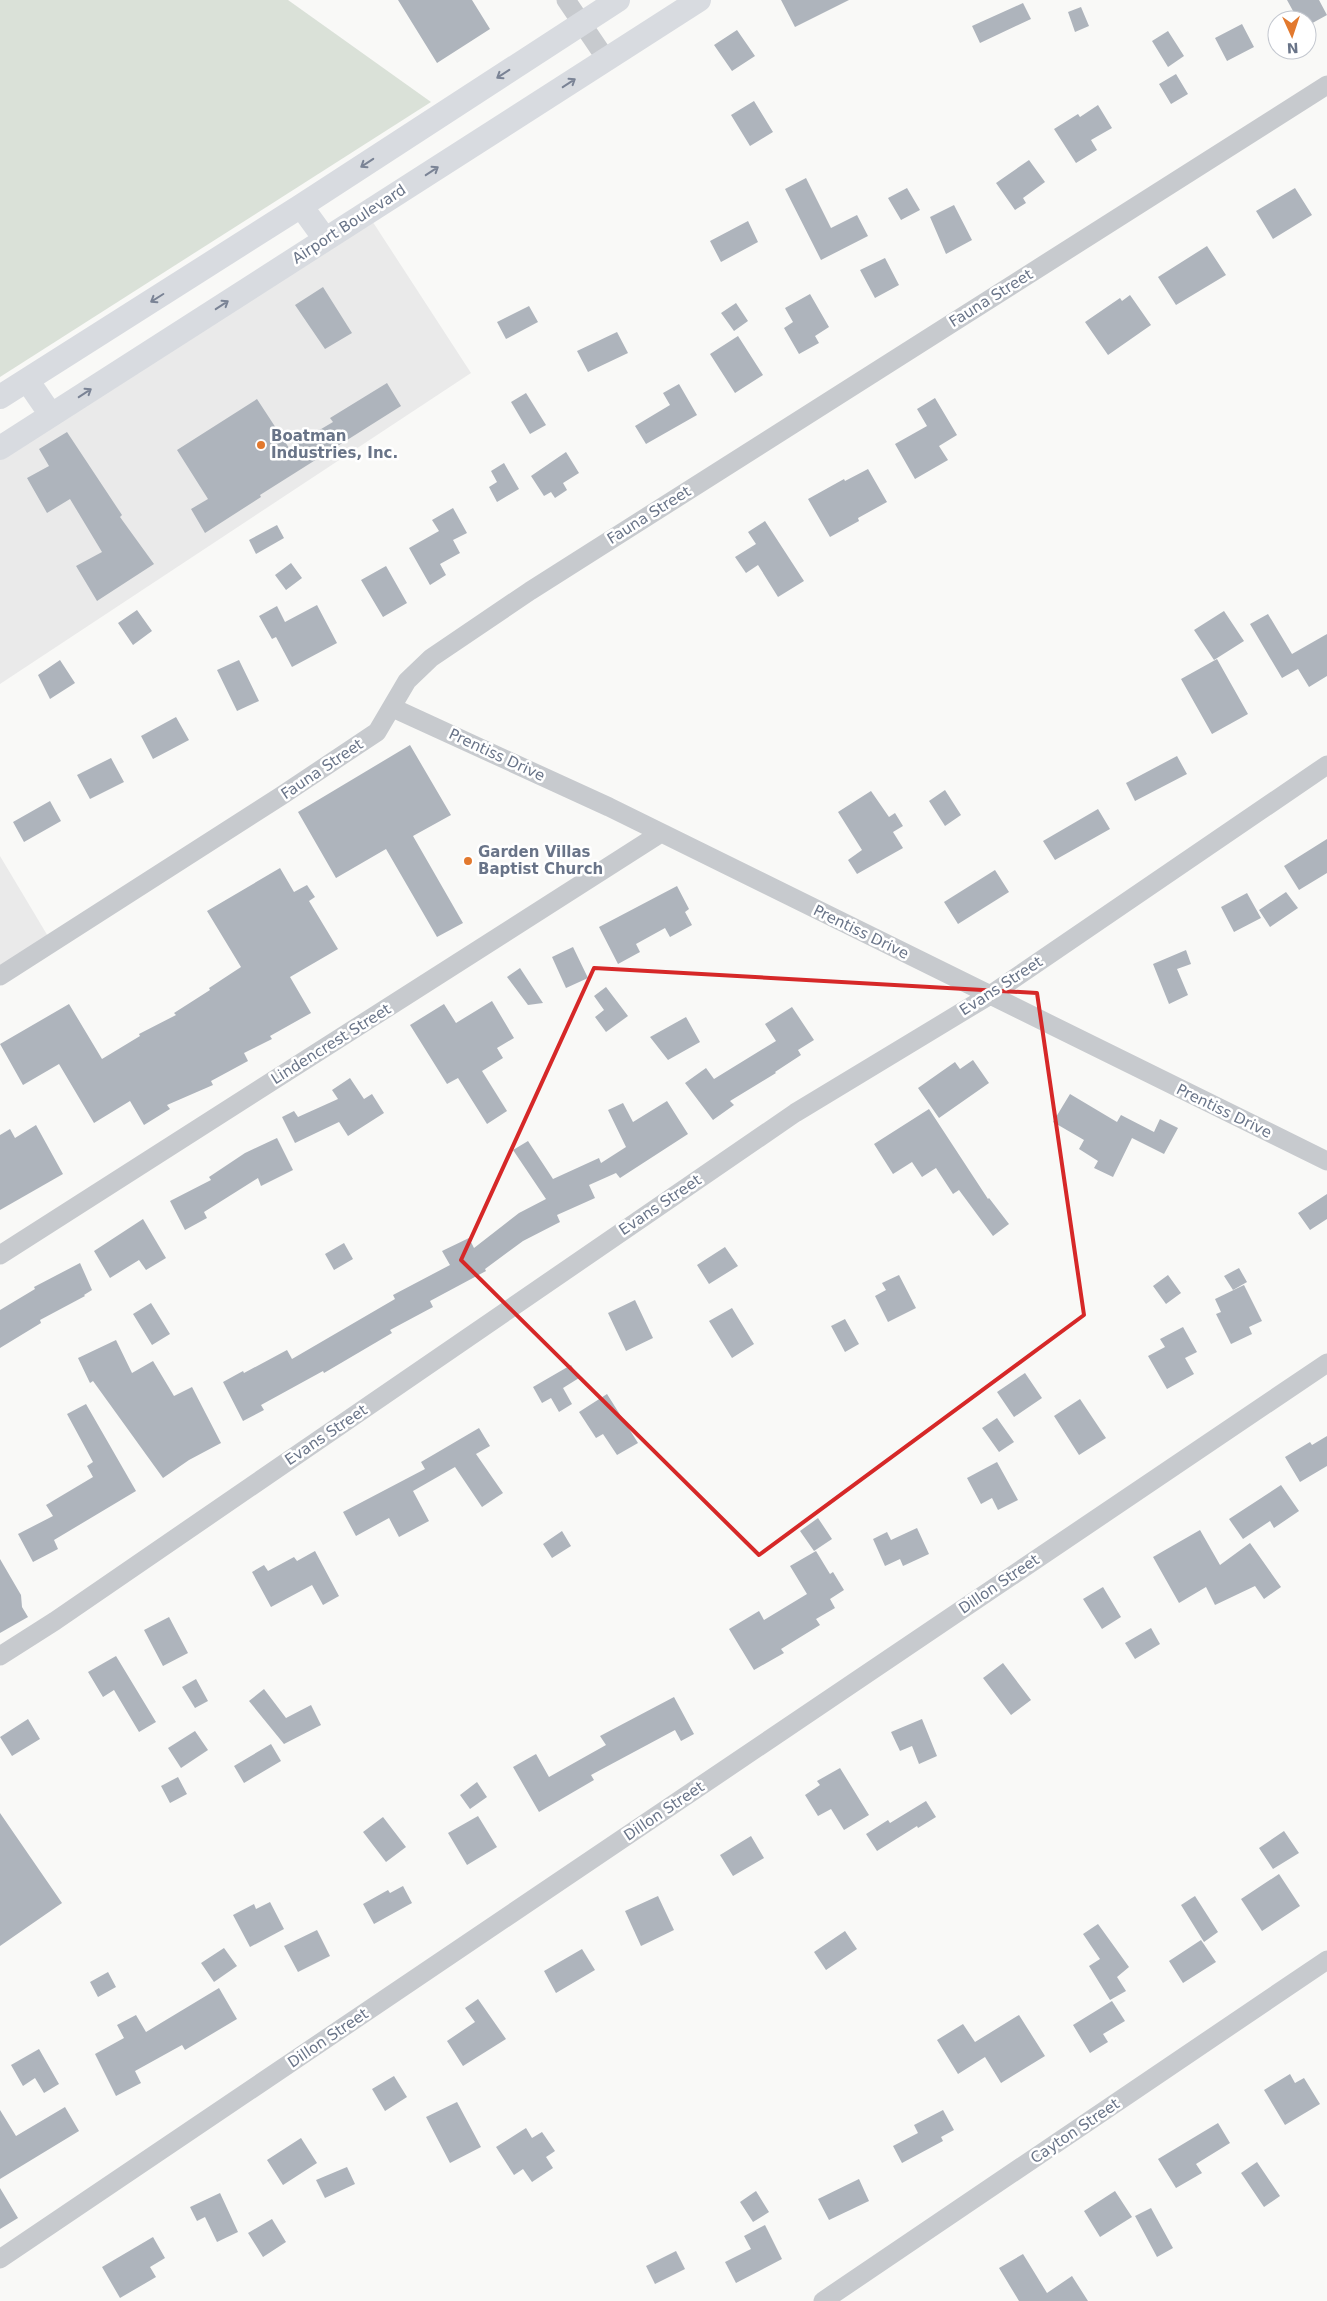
<svg xmlns="http://www.w3.org/2000/svg" width="1327" height="2301" font-family="'DejaVu Sans',sans-serif">
<style>
.built{fill:#eaeaea}
.green{fill:#dae1d8}
.building{fill:#aeb4bc}
.lines{fill:none;stroke-linecap:round;stroke-linejoin:round}
.minor{stroke:#c7cace;stroke-width:19}
.major{stroke:#d8dbe0;stroke-width:24}
.oneway{stroke:#7a8395}
.marked{fill:none;stroke:#d62828;stroke-width:4;stroke-linejoin:round}
.poi-dot{fill:#e2792e;stroke:#fff;stroke-width:2}
.labels{text-anchor:middle;dominant-baseline:central;stroke-width:5;stroke-linejoin:round;paint-order:stroke}
.street-label{font-size:15px;fill:#697488;stroke:#fff}
.poi-label{font-size:15px;font-weight:bold;fill:#697488;stroke:#fff;text-anchor:start}
</style>
<rect width="100%" height="100%" fill="#f9f9f7"/>
<!-- built -->
<path class="built" d="M367,213l104,160 -471,311v-234z
M0,856l52,87 -52,33z"/>
<!-- green -->
<path class="green" d="M0,0h288l143,102 -431,275z"/>
<!-- building -->
<path class="building" d="M398,0h74l18,29 -53,34z
M781,0h68l-54,27z
M1287,0h32l8,15 -20,11v-6h-9z
M1023,3l8,16 -51,24 -8,-17z
M1081,7l8,19 -14,6 -7,-20z
M1242,24l12,23 -27,14 -12,-23z
M737,30l18,26 -23,15 -18,-26z
M1168,31l16,25 -16,11 -16,-26z
M1176,74l12,20 -17,10 -12,-20z
M754,101l19,31 -23,14 -19,-31z
M1098,105l14,23 -21,12 6,10 -21,13 -22,-34 24,-15 2,3z
M1029,160l16,22 -22,16 3,5 -11,7 -19,-27z
M806,178l25,50 26,-13 11,21 -47,24 -36,-71z
M907,188l13,22 -19,10 -13,-22z
M1295,188l17,27 -39,24 -17,-28z
M954,205l18,35 -26,14 -16,-37z
M748,221l10,21 -37,20 -11,-21z
M1207,246l19,29 -50,30 -18,-28z
M885,258l14,27 -24,13 -15,-28z
M323,287l29,46 -27,16 -30,-44z
M810,294l19,33 -14,9 4,7 -20,11 -15,-26 9,-6 -8,-14z
M1130,295l21,30 -43,30 -23,-33 35,-24 2,3z
M736,303l12,18 -14,10 -13,-18z
M529,306l9,16 -32,17 -9,-17z
M617,332l11,21 -40,19 -11,-21z
M738,336l25,39 -28,18 -25,-39z
M387,383l14,23 -141,89 1,2 -56,36 -14,-24 17,-10 -31,-49 80,-51 32,49 44,-26 -3,-4z
M679,384l18,31 -51,29 -11,-18 35,-21 -7,-12z
M526,393l20,32 -16,9 -19,-32z
M935,398l22,37 -18,11 9,14 -33,19 -20,-35 32,-18 -10,-17z
M67,432l55,83 -2,2 34,47 -57,37 -21,-35 26,-14 -32,-53 -23,14 -20,-35 22,-12 -10,-17z
M566,452l13,21 -16,10 4,7 -12,8 -4,-6 -7,4 -13,-20z
M504,463l15,26 -22,13 -8,-15 8,-5 -6,-11z
M868,469l19,33 -29,16 1,3 -29,16 -22,-38 36,-20 1,2z
M453,508l14,25 -14,7 7,13 -20,11 6,11 -16,10 -21,-37 30,-17 -7,-11z
M765,521l39,60 -26,16 -20,-32 -12,8 -11,-16 21,-13 -8,-12z
M277,525l7,13 -28,16 -7,-14z
M291,563l11,15 -16,12 -11,-15z
M386,566l21,37 -24,14 -22,-37z
M317,605l20,38 -45,24 -16,-30 -4,2 -13,-23 18,-10 8,16z
M137,610l15,21 -19,14 -15,-22z
M1224,611l20,30 -30,19 -20,-30z
M1268,614l24,40 35,-20v42l-18,11 -11,-18 -16,9 -32,-54z
M1217,659l31,55 -36,20 -31,-55z
M60,660l15,23 -25,16 -12,-24z
M239,660l20,41 -22,10 -20,-41z
M176,717l13,23 -36,19 -12,-23z
M410,745l41,70 -38,21 50,87 -26,14 -51,-88 -50,29 -38,-66z
M1177,756l10,18 -52,27 -9,-18z
M111,758l13,24 -34,17 -13,-24z
M945,790l16,25 -16,11 -16,-25z
M871,791l18,26 6,-4 8,13 -10,6 10,16 -46,26 -9,-14 14,-10 -24,-38z
M50,801l11,20 -37,21 -11,-20z
M1098,809l12,20 -55,31 -12,-19z
M1327,839v34l-28,17 -15,-24z
M280,868l14,24 13,-7 8,12 -6,4 29,48 -48,28 21,36 -41,23 2,3 -28,14 4,8 -37,20 2,4 -46,20 3,4 -26,16 -14,-24 -36,22 -35,-59 -36,21 -23,-41 69,-40 33,55 38,-23 -1,-2 37,-19 -2,-2 36,-23 -1,-2 32,-21 -34,-56z
M995,870l14,22 -51,32 -14,-22z
M677,886l12,23 -4,3 7,13 -22,12 -5,-9 -29,16 4,8 -22,12 -19,-37z
M1286,892l12,16 -28,19 -11,-17z
M1247,893l14,25 -27,14 -13,-25z
M573,947l15,31 -22,10 -14,-31z
M1186,950l5,14 -14,5 11,26 -19,9 -16,-40z
M520,968l23,35 -15,2 -21,-28z
M606,987l22,29 -22,16 -11,-15 9,-7 -10,-14z
M492,1001l22,37 -17,10 6,10 -21,13 25,40 -20,13 -29,-46 -11,6 -37,-59 34,-21 12,19z
M792,1007l22,33 -16,10 3,5 -26,17 1,1 -46,28 4,4 -21,15 -28,-37 21,-15 8,11 62,-38 -11,-17z
M686,1017l14,25 -32,18 -18,-23z
M973,1060l16,23 -50,35 -21,-30 37,-26 5,7z
M350,1078l14,21 8,-5 12,19 -36,23 -9,-14 -44,21 -13,-26 12,-6 4,6 40,-18 -6,-9z
M1070,1094l47,28 4,-7 33,17 6,-13 18,9 -14,26 -32,-16 -19,39 -19,-9 4,-7 -19,-12 5,-9 -31,-18z
M667,1101l21,33 -68,44 -4,-5 -27,12 6,13 -38,17 3,7 -37,19 -38,28 1,2 -56,30 3,6 -43,23 2,3 -68,40 -1,-2 -62,34 3,5 -21,11 -20,-39 20,-11 1,2 43,-23 5,9 103,-60 -2,-4 57,-30 -8,-14 27,-13 5,10 45,-35 27,-14 -33,-49 15,-9 25,38 46,-21 2,5 25,-16 -18,-37 15,-7 10,19z
M929,1109l59,90 1,-1 20,26 -16,12 -34,-46 -6,4 -17,-26 -14,9 -10,-15 -19,12 -19,-30z
M36,1125l27,49 -63,36v-75l10,-6 5,9z
M277,1138l16,32 -32,16 -3,-8 -54,34 3,6 -22,12 -15,-29 41,-21 -2,-3 36,-24z
M1327,1194v25l-17,11 -12,-17z
M143,1219l23,39 -20,12 -7,-10 -29,18 -16,-27z
M344,1243l9,16 -19,11 -9,-16z
M725,1247l13,19 -29,18 -12,-19z
M80,1263l12,27 -8,5 1,1 -45,24 1,3 -41,25v-38l35,-21 -1,-2z
M1239,1268l8,14 -14,8 -9,-14z
M899,1275l17,33 -28,14 -13,-26 11,-6 -4,-7z
M1168,1275l13,18 -15,11 -13,-18z
M1244,1285l18,36 -13,6 3,7 -21,10 -15,-30 5,-2 -6,-13z
M635,1300l18,38 -27,13 -18,-38z
M151,1303l19,31 -18,11 -19,-31z
M732,1308l22,36 -22,14 -23,-37z
M845,1319l14,25 -14,8 -14,-26z
M1183,1327l14,25 -12,6 9,16 -27,15 -19,-33 17,-9 -5,-8z
M116,1340l16,33 21,-12 21,35 18,-9 29,56 -32,17 -26,18 -70,-97 -3,2 -12,-25z
M571,1365l8,13 -16,10 9,16 -13,8 -8,-14 -9,5 -9,-16z
M1025,1373l17,25 -28,19 -17,-25z
M607,1394l31,49 -21,12 -14,-21 -7,4 -17,-26z
M1080,1399l26,39 -27,17 -25,-39z
M86,1404l50,87 -82,49 4,9 -25,13 -15,-28 35,-18 -7,-11 47,-28 -6,-11 6,-4 -26,-48z
M997,1418l17,24 -15,10 -17,-24z
M479,1428l11,18 -14,8 27,39 -21,14 -27,-40 -42,24 16,30 -30,16 -10,-19 -33,18 -13,-24 82,-43 -4,-7z
M1327,1436v30l-27,16 -15,-25 25,-15 2,3z
M997,1462l21,38 -20,10 -6,-12 -11,6 -14,-26z
M1281,1485l18,26 -25,17 -4,-7 -27,18 -14,-20z
M818,1518l14,21 -18,12 -14,-20z
M917,1528l12,26 -26,12 -3,-7 -15,7 -12,-27 14,-7 4,8z
M1200,1530l20,35 30,-22 31,44 -17,12 -9,-13 -40,19 -9,-18 -27,16 -26,-46z
M562,1531l9,15 -19,12 -9,-14z
M315,1551l24,45 -16,9 -11,-20 -41,22 -19,-35 12,-7 4,6 26,-14 3,4z
M816,1551l14,23 3,-2 11,18 -14,9 5,9 -19,11 4,6 -39,24 3,4 -30,17 -25,-41 30,-18 5,9 43,-26 -17,-28z
M0,1559l21,36 1,12 6,10 -28,16z
M1103,1587l18,30 -19,12 -19,-30z
M169,1617l19,36 -25,13 -19,-36z
M1151,1628l9,16 -25,15 -10,-16z
M116,1656l40,66 -17,10 -25,-42 -11,7 -15,-25z
M1003,1663l28,37 -20,15 -28,-37z
M196,1679l12,22 -13,7 -13,-21z
M264,1689l22,29 25,-13 10,20 -37,19 -35,-43z
M674,1697l20,37 -13,7 -6,-11 -84,45 3,5 -55,32 -26,-45 23,-13 13,23 57,-32 -6,-9z
M28,1719l12,20 -28,17 -12,-19z
M922,1719l15,37 -18,8 -7,-18 -12,5 -9,-19z
M195,1731l13,19 -27,18 -13,-20z
M271,1744l10,17 -37,22 -10,-17z
M840,1768l29,47 -25,15 -13,-21 -13,7 -13,-21 15,-10 -3,-4z
M178,1777l9,17 -17,9 -9,-17z
M477,1782l10,15 -17,12 -10,-14z
M926,1801l10,16 -18,11 -1,-2 -40,25 -11,-17 22,-14 2,3z
M0,1813l62,90 -62,43z
M478,1816l19,31 -30,18 -19,-32z
M383,1817l23,30 -20,15 -23,-30z
M1284,1831l15,22 -26,16 -14,-21z
M751,1836l13,22 -31,18 -13,-21z
M1279,1874l21,32 -38,25 -21,-32z
M403,1886l9,17 -38,21 -11,-20 25,-14 2,3z
M658,1896l16,34 -33,16 -16,-35z
M1195,1896l23,36 -14,10 -23,-37z
M270,1902l14,27 -34,18 -17,-32 21,-11 2,5z
M1098,1924l31,43 -12,10 9,14 -16,9 -21,-34 11,-7 -17,-25z
M317,1930l13,26 -32,16 -14,-26z
M845,1931l12,18 -31,21 -12,-18z
M1201,1940l15,22 -33,21 -14,-22z
M224,1948l13,18 -23,16 -13,-19z
M582,1949l13,21 -39,23 -12,-22z
M108,1972l8,15 -18,10 -8,-15z
M219,1988l18,31 -52,31 -3,-5 -47,26 6,12 -25,13 -21,-42 29,-16 -7,-13 19,-10 10,17z
M478,1999l28,40 -43,27 -16,-25 28,-19 -10,-14z
M1112,2001l13,20 -22,13 5,8 -18,11 -17,-28z
M1019,2015l26,41 -44,27 -16,-26 -27,17 -21,-34 26,-16 12,18z
M39,2049l20,35 -15,9 -9,-15 -12,8 -12,-21z
M1290,2074l5,9 9,-5 16,26 -35,21 -21,-35z
M394,2076l13,21 -22,14 -13,-22z
M457,2102l24,45 -31,16 -24,-46z
M65,2107l14,24 -79,48v-69l16,26z
M943,2110l11,20 -13,7 2,4 -41,22 -9,-17 25,-13 -4,-8z
M1218,2123l12,20 -34,21 6,9 -26,15 -18,-29z
M526,2128l6,10 10,-6 13,19 -9,6 7,11 -21,14 -9,-13 -9,6 -18,-28z
M301,2138l16,25 -34,22 -16,-25z
M1257,2162l23,34 -16,11 -23,-34z
M347,2167l8,17 -30,14 -9,-18z
M859,2179l10,22 -40,19 -11,-21z
M0,2188l18,30 -18,11z
M756,2191l13,21 -16,10 -13,-20z
M1115,2191l17,26 -32,20 -16,-26z
M220,2193l18,39 -21,10 -12,-25 -8,4 -7,-14z
M1151,2208l22,40 -16,9 -22,-41z
M272,2219l14,23 -23,15 -15,-24z
M765,2225l17,34 -46,24 -11,-21 26,-13 -7,-13z
M153,2237l12,21 -15,9 6,10 -36,21 -18,-31z
M676,2251l9,18 -30,15 -9,-18z
M1023,2254l24,39 25,-17 16,25h-69l-20,-33z"/>
<g class="lines">
<!-- minor -->
<path class="minor" d="M566,0l40,59
M393,708l216,99 718,354
M0,976l281,-180 96,-64 30,-51 24,-23 99,-67 797,-506
M0,1255l661,-422
M0,1656l55,-35 740,-508 195,-118 337,-230
M0,2259l1327,-896
M823,2301l504,-341"/>
<!-- major -->
<path class="major" d="M301,206l24,33
M27,380l24,35
M0,397l301,-191 317,-206
M0,448l699,-448"/>
</g>
<!-- one-way arrows -->
<defs><path id="oneway-shaft" d="M-6 0H5M1.5-3L5.5 0L1.5 3" fill="none" stroke-width="1.6" stroke-linecap="round" stroke-linejoin="round" transform="scale(1.25)"/></defs>
<g class="oneway">
<use href="#oneway-shaft" transform="translate(503 74) rotate(147)"/>
<use href="#oneway-shaft" transform="translate(569 83) rotate(-33)"/>
<use href="#oneway-shaft" transform="translate(367 163) rotate(147)"/>
<use href="#oneway-shaft" transform="translate(432 171) rotate(-33)"/>
<use href="#oneway-shaft" transform="translate(157 298) rotate(148)"/>
<use href="#oneway-shaft" transform="translate(222 305) rotate(-33)"/>
<use href="#oneway-shaft" transform="translate(85 393) rotate(-33)"/>
</g>
<!-- marked area -->
<path class="marked" d="M594,968l443,25 47,322 -325,240 -298,-295z"/>
<!-- markers -->
<g class="poi-dot">
<circle cx="261" cy="445" r="5"/>
<circle cx="468" cy="861" r="5"/>
</g>
<g class="labels">
<!-- street labels -->
<g class="street-label">
<text transform="translate(349 224) rotate(-33)">Airport Boulevard</text>
<text transform="translate(991 298) rotate(-32)">Fauna Street</text>
<text transform="translate(649 515) rotate(-32)">Fauna Street</text>
<text transform="translate(497 755) rotate(25)">Prentiss Drive</text>
<text transform="translate(322 769) rotate(-34)">Fauna Street</text>
<text transform="translate(861 932) rotate(26)">Prentiss Drive</text>
<text transform="translate(1001 986) rotate(-33)">Evans Street</text>
<text transform="translate(331 1044) rotate(-32)">Lindencrest Street</text>
<text transform="translate(1224 1111) rotate(26)">Prentiss Drive</text>
<text transform="translate(660 1205) rotate(-34)">Evans Street</text>
<text transform="translate(326 1435) rotate(-34)">Evans Street</text>
<text transform="translate(999 1584) rotate(-34)">Dillon Street</text>
<text transform="translate(664 1811) rotate(-34)">Dillon Street</text>
<text transform="translate(328 2038) rotate(-34)">Dillon Street</text>
<text transform="translate(1075 2131) rotate(-34)">Cayton Street</text>
</g>
<!-- poi labels -->
<g class="poi-label">
<text x="271" y="436">Boatman<tspan x="271" dy="17">Industries, Inc.</tspan></text>
<text x="478" y="852">Garden Villas<tspan x="478" dy="17">Baptist Church</tspan></text>
</g>
</g>
<!-- north arrow -->
<g transform="translate(1292 35) rotate(177)"><circle r="24" fill="#ffffff" stroke="#c3c7cf"/>
<path d="M0-4L9 19L0 12L-9 19Z" fill="#e2792e"/>
<text y="-8" font-size="14" font-weight="bold" text-anchor="middle" fill="#697488">N</text>
</g>
</svg>
